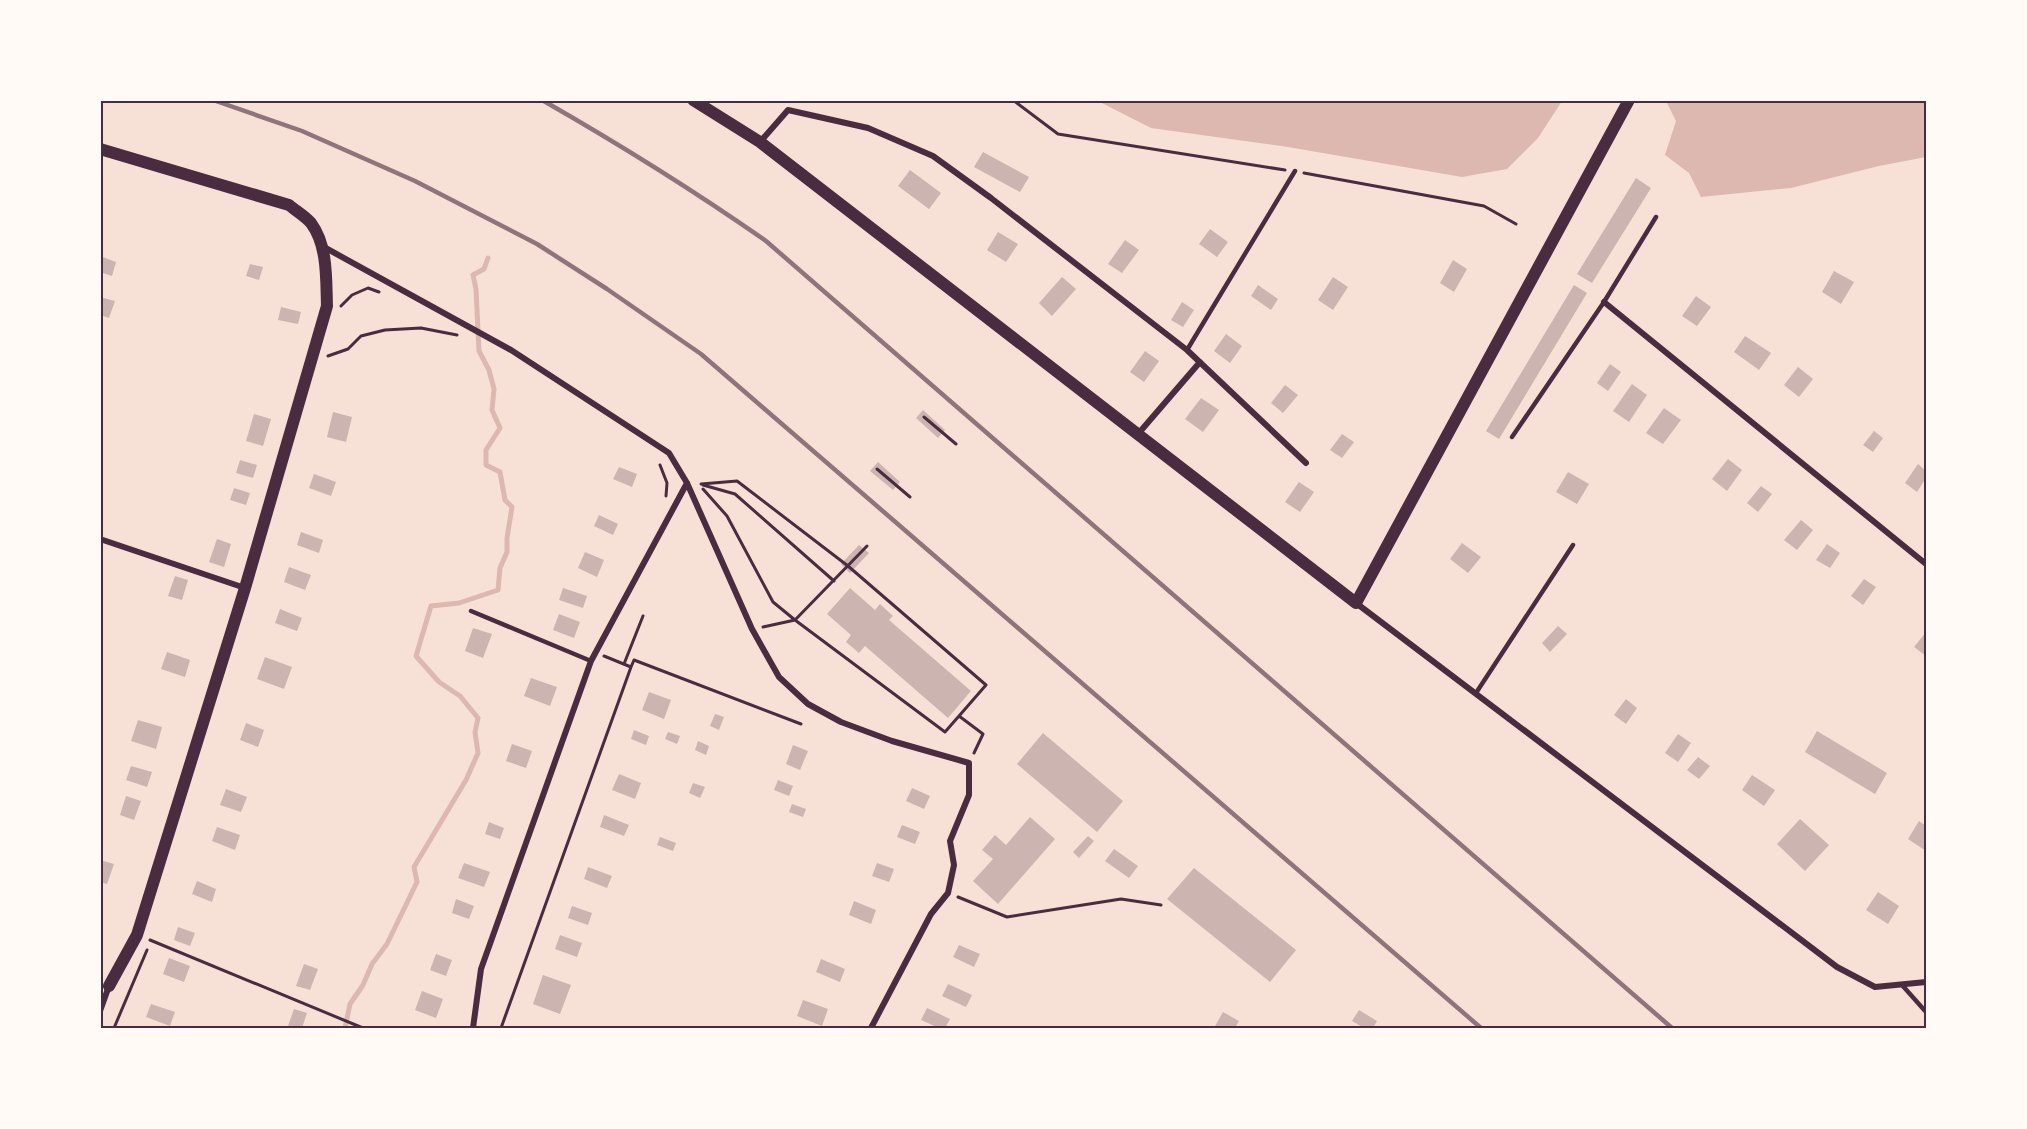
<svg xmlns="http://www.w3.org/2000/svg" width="2027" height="1129" font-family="'Playfair Display',serif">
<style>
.water{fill:#dcb8b0}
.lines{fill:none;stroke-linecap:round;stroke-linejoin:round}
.stream{stroke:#dcb8b0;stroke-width:5}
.building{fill:#ccb4b1}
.path{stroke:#4a2c40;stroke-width:3}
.service{stroke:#4a2c40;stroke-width:4.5}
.minor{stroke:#4a2c40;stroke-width:6}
.secondary{stroke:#4a2c40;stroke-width:12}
.rail{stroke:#8f747c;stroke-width:4.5}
.neatline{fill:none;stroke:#4a2c40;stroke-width:2}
</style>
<rect width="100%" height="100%" fill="#f7e1d7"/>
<!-- water -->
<path class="water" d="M1098,101h464l-24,37 -31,31 -45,8 -174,-30 -137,-19z
M1666,101h260v56l-47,9 -88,22 -90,9 -12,-24 -24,-18 11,-34z"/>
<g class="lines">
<!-- stream -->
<path class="stream" d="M345,1028l5,-24 13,-19 9,-21 15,-20 30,-62 -3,-15 52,-87 12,-27 -3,-21 3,-14 -18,-22 -21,-14 -23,-26 15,-50 28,-3 39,-13 2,-22 7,-16v-14l5,-31 -7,-7 -5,-28 -14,-7v-15l14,-22 -8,-18 2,-21 -5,-19 -10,-19 -3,-62 -3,-14 11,-6 4,-11"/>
</g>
<!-- building -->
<path class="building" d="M983,152l46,25 -9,15 -46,-25z
M910,170l31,23 -12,16 -31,-23z
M1636,178l15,10 -59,95 -15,-9z
M1210,229l18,13 -11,15 -18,-13z
M998,232l20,12 -12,18 -19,-12z
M1125,240l14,10 -17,23 -14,-9z
M100,256l16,6 -4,14 -12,-4z
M1453,260l14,9 -13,23 -14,-9z
M250,264l13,3 -4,13 -13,-4z
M1834,271l20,11 -13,22 -19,-12z
M1062,277l14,12 -24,27 -13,-13z
M1333,277l15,10 -15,23 -15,-10z
M1258,285l20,14 -7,11 -20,-14z
M1574,285l13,8 -88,146 -13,-8z
M1696,296l15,11 -14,19 -15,-10z
M100,297l15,4 -6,17 -9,-3z
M1182,302l12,8 -11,17 -12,-7z
M281,307l20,5 -3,12 -20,-4z
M1226,334l16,12 -12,17 -16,-12z
M1745,336l26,17 -12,17 -25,-18z
M1145,351l14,10 -15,21 -14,-10z
M1610,364l11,8 -13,19 -11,-8z
M1798,367l15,12 -14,18 -15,-12z
M1632,384l15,11 -18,27 -16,-11z
M1285,385l13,10 -15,18 -12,-10z
M1201,398l18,12 -16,22 -18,-13z
M1664,408l17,12 -18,24 -17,-11z
M923,410l22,20 -7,8 -22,-20z
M333,412l19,5 -6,25 -19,-5z
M254,414l17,5 -8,27 -17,-5z
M1874,431l9,7 -10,14 -10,-7z
M1342,434l12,8 -12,16 -12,-8z
M1728,459l14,11 -15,21 -15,-12z
M240,460l17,5 -4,13 -17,-5z
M878,462l22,20 -7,8 -23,-19z
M1918,464l8,7v7l-9,14 -12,-9z
M619,467l18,7 -5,13 -19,-8z
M1568,472l21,12 -12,20 -21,-12z
M314,474l22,8 -5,14 -22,-8z
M1299,482l15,10 -14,20 -15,-10z
M1761,486l11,8 -14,18 -11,-9z
M234,488l16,5 -4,12 -16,-5z
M599,515l19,9 -5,11 -19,-9z
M1801,520l12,10 -16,20 -13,-10z
M301,532l22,8 -4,13 -22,-8z
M217,539l14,5 -7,23 -15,-5z
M1462,543l19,14 -13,16 -18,-14z
M1827,544l13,9 -10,15 -14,-8z
M859,545l10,8 -19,20 -9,-9z
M585,552l19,8 -7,17 -19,-9z
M289,567l22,8 -6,15 -21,-8z
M175,576l13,4 -6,20 -14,-4z
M1864,579l12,8 -13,18 -12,-9z
M563,588l24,8 -4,12 -24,-8z
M850,588l25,22 5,-6 13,12 -4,4 82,71 -23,27 -83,-72 -6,7 -13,-11 5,-7 -24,-21z
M280,609l22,9 -5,13 -22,-8z
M559,614l21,8 -6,16 -21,-8z
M1558,626l9,8 -17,18 -8,-9z
M473,628l19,6 -9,24 -18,-7z
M1926,632v24l-12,-9z
M167,652l23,8 -5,17 -24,-8z
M265,657l27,10 -8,22 -27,-10z
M531,678l26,9 -7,19 -26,-10z
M649,692l22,8 -7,19 -22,-9z
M1626,699l11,9 -11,16 -12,-9z
M715,714l9,3 -5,13 -9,-4z
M138,720l24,7 -6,22 -25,-8z
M246,723l18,7 -6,17 -18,-7z
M634,730l15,6 -3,9 -15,-6z
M1817,731l70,42 -12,21 -70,-42z
M668,732l12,4 -3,8 -12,-5z
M1043,733l80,68 -26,31 -80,-68z
M1678,734l13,9 -13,19 -13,-9z
M698,741l11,5 -3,9 -11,-5z
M512,744l20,7 -6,17 -20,-7z
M793,745l15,6 -8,19 -14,-6z
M1698,757l12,9 -11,13 -12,-9z
M131,766l21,6 -5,15 -21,-7z
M619,774l22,9 -6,16 -23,-9z
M1752,775l23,15 -11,16 -22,-16z
M778,780l15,6 -4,10 -15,-6z
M693,783l12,4 -5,11 -11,-5z
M912,788l18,8 -6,13 -18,-8z
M226,789l21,8 -6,15 -21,-7z
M126,796l15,5 -7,19 -14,-5z
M792,804l14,5 -3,8 -14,-5z
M604,815l25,10 -5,11 -24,-9z
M1030,817l25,22 -57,65 -25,-23 20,-22 -11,-9 13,-15 11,10z
M1800,819l29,26 -24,26 -28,-27z
M1919,821l7,5v25l-18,-12z
M489,822l15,6 -4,11 -15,-5z
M902,825l18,7 -5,12 -18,-7z
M217,827l23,8 -5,15 -23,-9z
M1088,836l6,5 -15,17 -6,-6z
M660,837l16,6 -3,8 -16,-6z
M1114,849l24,17 -9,12 -24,-17z
M100,860l14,4 -7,20 -7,-2z
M464,863l26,9 -6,15 -26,-9z
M877,863l17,6 -5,13 -17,-6z
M588,867l24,9 -5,12 -23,-9z
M1194,868l102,82 -26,32 -103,-83z
M197,881l19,8 -4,13 -20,-8z
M1878,892l21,14 -11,18 -22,-14z
M456,899l18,7 -5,13 -17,-6z
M854,901l22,9 -5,14 -22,-9z
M572,906l20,7 -4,12 -20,-7z
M178,927l17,6 -5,13 -16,-6z
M560,935l22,8 -5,14 -22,-8z
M959,945l21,9 -6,13 -21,-10z
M436,954l16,6 -6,16 -16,-6z
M169,958l21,8 -6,16 -21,-8z
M821,959l24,10 -5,13 -24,-10z
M304,964l14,5 -8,21 -14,-4z
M543,975l28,10 -11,29 -27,-10z
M948,984l24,11 -6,12 -24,-11z
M422,991l21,8 -7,19 -21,-8z
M803,1000l25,9 -6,17 -25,-10z
M151,1004l24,8 -5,14 -24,-9z
M927,1008l23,11 -5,9h-6l-18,-8z
M294,1009l13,4 -5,15 -14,-2z
M1359,1010l18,11 -4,7h-9l-12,-7z
M1223,1012l16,9 -4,7h-21z"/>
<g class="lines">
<!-- path -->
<path class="path" d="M1013,100l45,34 227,36
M1304,173l180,33 32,18
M341,306l11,-11 16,-7 11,4
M328,356l20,-7 13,-13 24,-6 36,-2 36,7
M924,417l32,27
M660,465l7,18 -1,13
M877,469l33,28
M701,484l36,-3 111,85 138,119 -27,31 24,18 -9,19
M703,485l32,9 99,87
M703,489l24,27 46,86 22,18 72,-74
M763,627l32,-7 150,112 14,-16
M624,664l19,-48
M631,667l3,-7 167,64
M958,897l49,20 114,-18 40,6
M150,940l213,88
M114,1028l33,-78
M501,1028l130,-361 -27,-11"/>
<!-- service -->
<path class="service" d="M1187,350l108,-179
M1512,437l92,-135 52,-85
M471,611l120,50
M1476,693l97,-148
M1902,985l24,27"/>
<!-- minor -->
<path class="minor" d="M760,142l28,-32 80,18 65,28 58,42 196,152 119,113
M322,246l189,104 158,103 18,30 65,146 27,48 29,27 33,18 51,19 77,22v32l-19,46 4,24 -6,28 -17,21 -60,114
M1604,302l322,262
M1138,434l62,-72
M100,539l145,49
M1356,603l481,364 38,20 51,-5
M100,1011l9,-25
M473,1028l8,-59 110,-308 96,-178"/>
<!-- secondary -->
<path class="secondary" d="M693,100l67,42 596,461 273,-503
M100,149l189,56c7,6 16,11 22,18 17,23 15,56 16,83l-82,282 -108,347 -28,51"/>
<!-- rail -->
<path class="rail" d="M213,100l89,31 113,50 122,63 70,45 94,65 780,674
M542,100c77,44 151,90 224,141l906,787"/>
</g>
<!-- border -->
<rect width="2027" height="1129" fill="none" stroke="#fffaf5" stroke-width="204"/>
<rect x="102" y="102" width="1823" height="925" class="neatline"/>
</svg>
